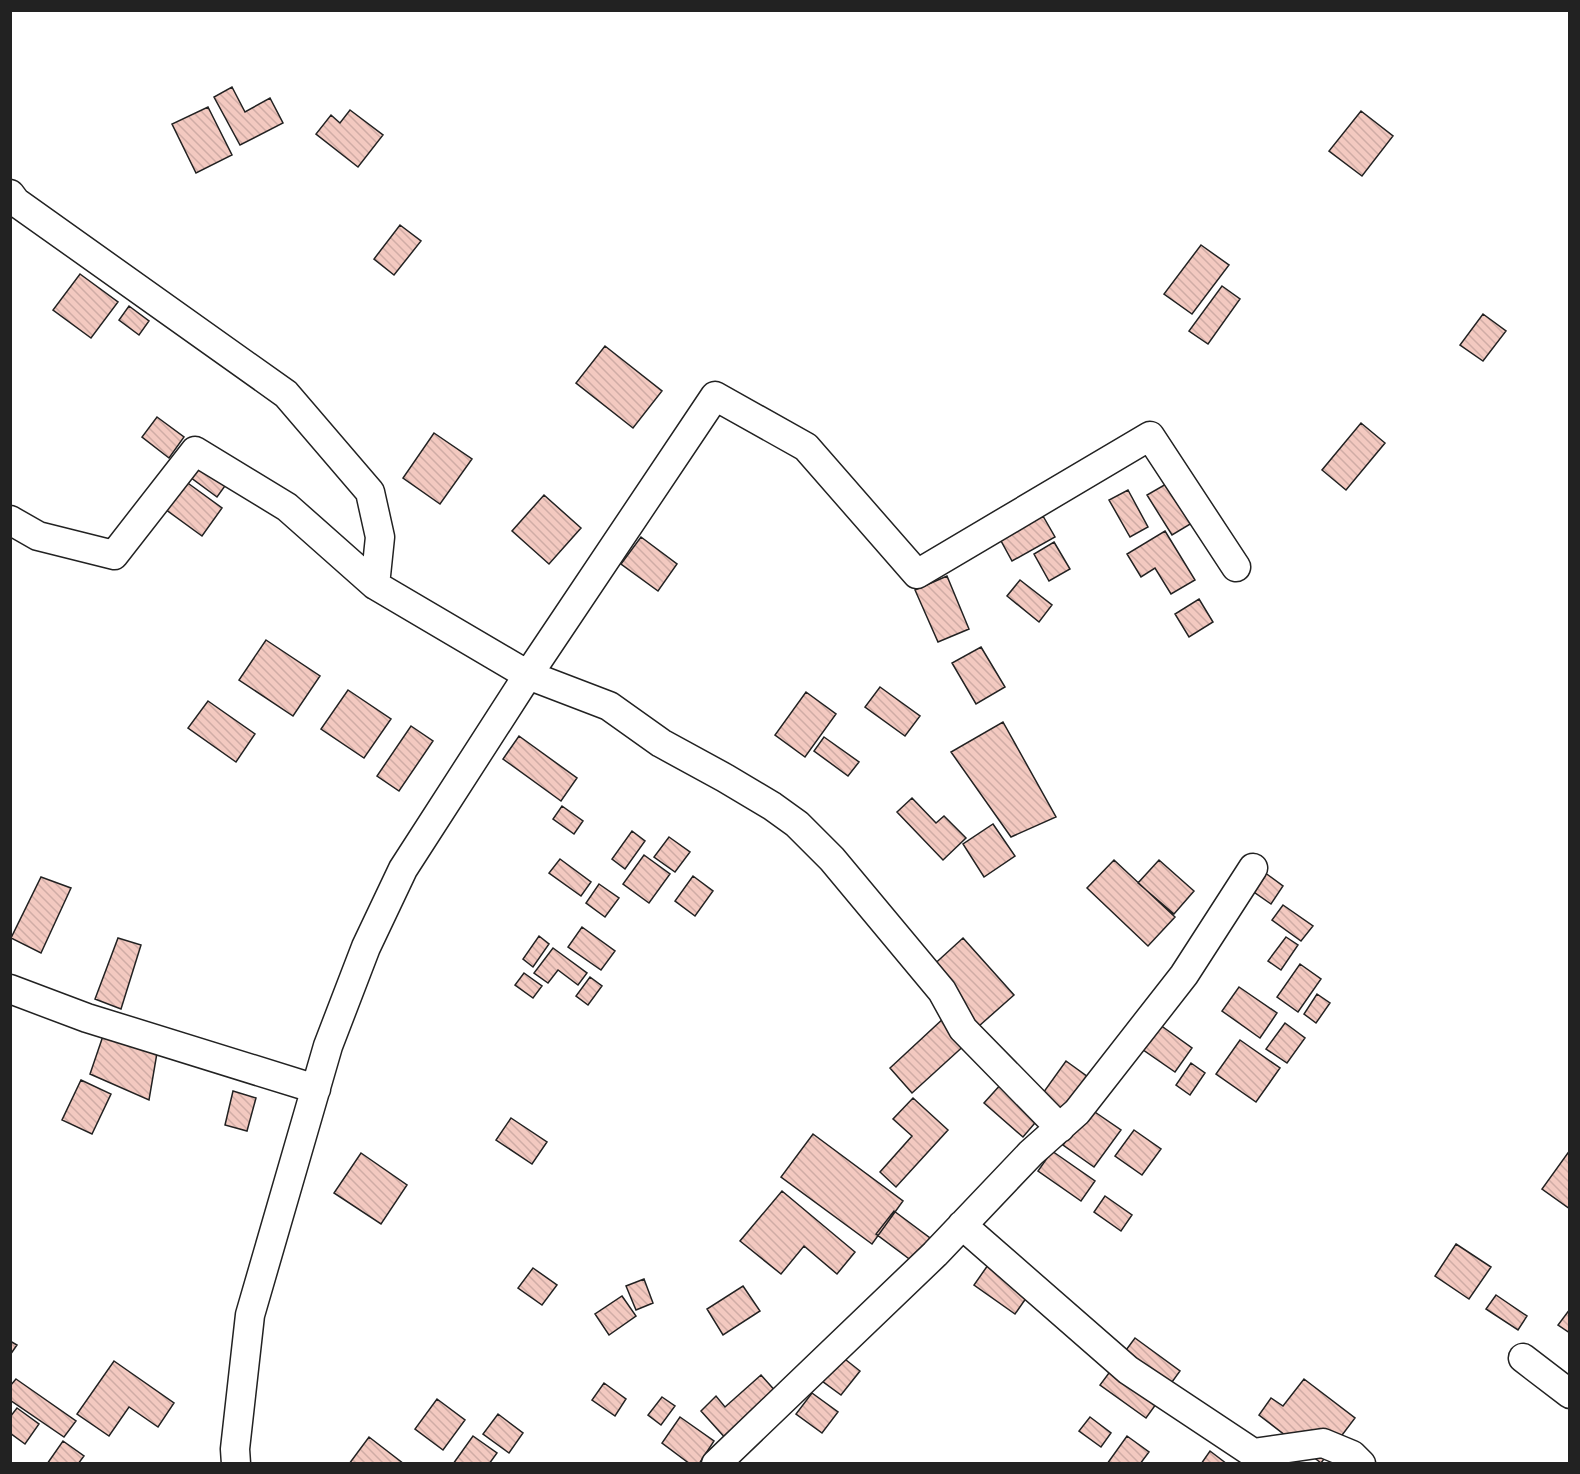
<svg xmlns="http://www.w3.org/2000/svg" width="1580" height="1474" font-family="'Work Sans',sans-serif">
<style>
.building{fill:url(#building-back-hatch);stroke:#222;stroke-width:1.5}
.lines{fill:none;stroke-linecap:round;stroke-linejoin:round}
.street-casing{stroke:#222;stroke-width:31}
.street{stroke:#fff;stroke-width:28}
</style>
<defs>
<pattern id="building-back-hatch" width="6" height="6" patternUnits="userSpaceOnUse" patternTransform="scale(1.5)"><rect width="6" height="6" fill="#f3c9c0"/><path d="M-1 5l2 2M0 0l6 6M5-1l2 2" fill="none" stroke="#d0aca5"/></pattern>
</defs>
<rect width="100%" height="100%" fill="#fff"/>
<!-- building -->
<path class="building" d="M232,87l13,25 25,-14 13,25 -43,22 -26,-48z
M208,107l24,48 -36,18 -24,-49z
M350,110l33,25 -25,32 -42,-33 15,-19 9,8z
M1361,111l32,25 -31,40 -33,-25z
M400,225l21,16 -27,34 -20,-16z
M1201,245l28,20 -37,49 -28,-20z
M80,274l38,28 -27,36 -38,-28z
M1222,286l18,13 -32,45 -19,-13z
M129,306l20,15 -10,14 -20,-15z
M1483,314l23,17 -23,30 -23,-16z
M605,346l57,45 -29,37 -57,-45z
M157,417l27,20 -15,21 -27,-21z
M1361,423l24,20 -39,47 -24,-20z
M434,433l38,26 -32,45 -37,-26z
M203,459l27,20 -13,18 -27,-20z
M1173,480l24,40 -25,15 -25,-40z
M185,481l37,27 -20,28 -37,-27z
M1128,490l20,37 -18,10 -21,-37z
M544,495l37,33 -32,36 -37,-33z
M1043,516l12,21 -43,24 -12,-22z
M1165,531l30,49 -24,14 -16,-26 -14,9 -14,-23z
M641,537l36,27 -19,27 -37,-27z
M1054,542l16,27 -21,12 -15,-27z
M947,576l22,53 -31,13 -23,-52z
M1020,580l32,25 -13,17 -32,-26z
M1199,599l14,23 -24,15 -14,-23z
M266,640l54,36 -27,40 -54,-36z
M981,647l24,40 -29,17 -24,-41z
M880,687l40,29 -15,20 -40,-29z
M348,690l43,29 -27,39 -43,-29z
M806,692l30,22 -31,43 -30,-22z
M208,701l47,33 -19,28 -48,-34z
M1003,722l53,95 -45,20 -60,-85z
M411,726l22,15 -34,50 -22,-15z
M519,736l58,42 -16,23 -58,-42z
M824,737l35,25 -11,14 -34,-25z
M912,798l24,25 8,-7 22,22 -23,22 -46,-48z
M562,806l21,15 -9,13 -21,-15z
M993,824l22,32 -31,21 -21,-33z
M632,831l13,10 -20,28 -13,-10z
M669,837l21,15 -15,20 -21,-15z
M644,855l26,19 -21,29 -26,-19z
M560,859l31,23 -10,14 -32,-23z
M1114,860l61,57 -27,29 -61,-58z
M1159,860l35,31 -20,23 -36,-31z
M1264,872l19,14 -12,18 -20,-14z
M693,876l20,15 -18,25 -20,-15z
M41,877l30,11 -30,65 -30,-15z
M599,884l20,14 -14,19 -19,-14z
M1283,905l30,21 -12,15 -29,-21z
M582,927l33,24 -14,19 -33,-23z
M539,936l10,8 -16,23 -10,-8z
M1286,937l12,8 -17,25 -13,-9z
M118,938l23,7 -20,64 -26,-10z
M963,938l51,57 -35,31 -50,-57z
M553,948l34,25 -9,12 -20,-15 -10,13 -14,-10z
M1300,964l21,15 -23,33 -21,-15z
M524,973l18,13 -9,12 -18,-13z
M590,977l12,9 -14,19 -12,-9z
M1239,987l38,26 -17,25 -38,-27z
M1317,994l13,9 -14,20 -12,-9z
M945,1017l23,25 -56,51 -22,-25z
M1156,1022l36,26 -17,24 -36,-25z
M1285,1023l20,15 -18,25 -21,-14z
M104,1033l53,20 -8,47 -59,-26z
M1240,1040l40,28 -24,34 -40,-28z
M1066,1061l22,16 -27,39 -23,-16z
M1191,1063l14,10 -15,22 -14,-10z
M81,1080l30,14 -19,40 -30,-14z
M1002,1083l38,34 -17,20 -39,-34z
M233,1091l23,7 -9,33 -22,-6z
M913,1098l35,32 -52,57 -16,-15 32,-36 -19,-17z
M1089,1108l32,22 -27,37 -31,-22z
M511,1118l36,24 -15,22 -36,-24z
M1134,1130l27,19 -19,26 -27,-19z
M813,1134l90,67 -31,43 -91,-67z
M1570,1150v59l-28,-20z
M1052,1151l43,30 -14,20 -43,-30z
M361,1153l46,32 -26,39 -47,-31z
M782,1191l73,61 -18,22 -33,-28 -23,28 -41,-33z
M1105,1196l27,19 -11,16 -27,-19z
M894,1211l36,27 -18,23 -36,-27z
M1456,1244l35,23 -22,32 -34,-23z
M988,1265l41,29 -14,20 -41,-29z
M533,1268l24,17 -15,20 -24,-17z
M644,1279l9,24 -17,7 -10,-24z
M743,1286l17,25 -37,24 -16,-26z
M1496,1295l31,21 -9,14 -32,-21z
M622,1296l14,20 -27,19 -14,-21z
M1570,1309v24l-12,-8z
M1135,1338l45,33 -34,47 -46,-33z
M10,1341l7,4 -7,10z
M841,1356l19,15 -19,24 -19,-14z
M114,1361l60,42 -16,24 -29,-20 -20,29 -32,-22z
M761,1375l17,19 -51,46 -26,-29 15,-15 9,11z
M16,1379l60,42 -12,16 -54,-37v-14z
M1304,1379l51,39 -34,45 -62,-48 12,-17 12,8z
M604,1383l22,16 -11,17 -23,-16z
M812,1393l26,19 -16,21 -26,-19z
M662,1397l13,9 -14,19 -13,-10z
M437,1399l28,21 -22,30 -28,-21z
M17,1408l22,16 -14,20 -15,-11v-16z
M498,1414l25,19 -14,20 -26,-19z
M680,1417l34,24 -15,23h-9l-28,-21z
M1090,1417l21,16 -10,14 -22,-16z
M473,1436l24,17 -8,11h-36z
M1127,1436l22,16 -9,12h-33z
M369,1437l35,27h-55z
M63,1441l21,15 -6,8h-31z
M1210,1451l17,13h-26z"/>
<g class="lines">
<!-- street casing -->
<g class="street-casing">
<path id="street" d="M10,194l6,8 270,192 84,98 10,45 -5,48
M10,520l28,16 76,19 81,-104 92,56 88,78 153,90 187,-279 91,51 111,127 233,-138 86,131
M10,989l77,29 229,71
M962,1225l166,145 125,83 70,-10 29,12 9,9
M1523,1358l47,36
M236,1464l-1,-15 15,-134 78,-269 38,-99 37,-78 125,-194 81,31 52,37 64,35 47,28 25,18 35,35 110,132 21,38 97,99
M716,1464l219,-210 96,-101 46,-41 107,-137 69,-107"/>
</g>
<!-- street -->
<use href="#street" class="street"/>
</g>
<!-- border -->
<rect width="1580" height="1474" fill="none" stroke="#222222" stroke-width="24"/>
</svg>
